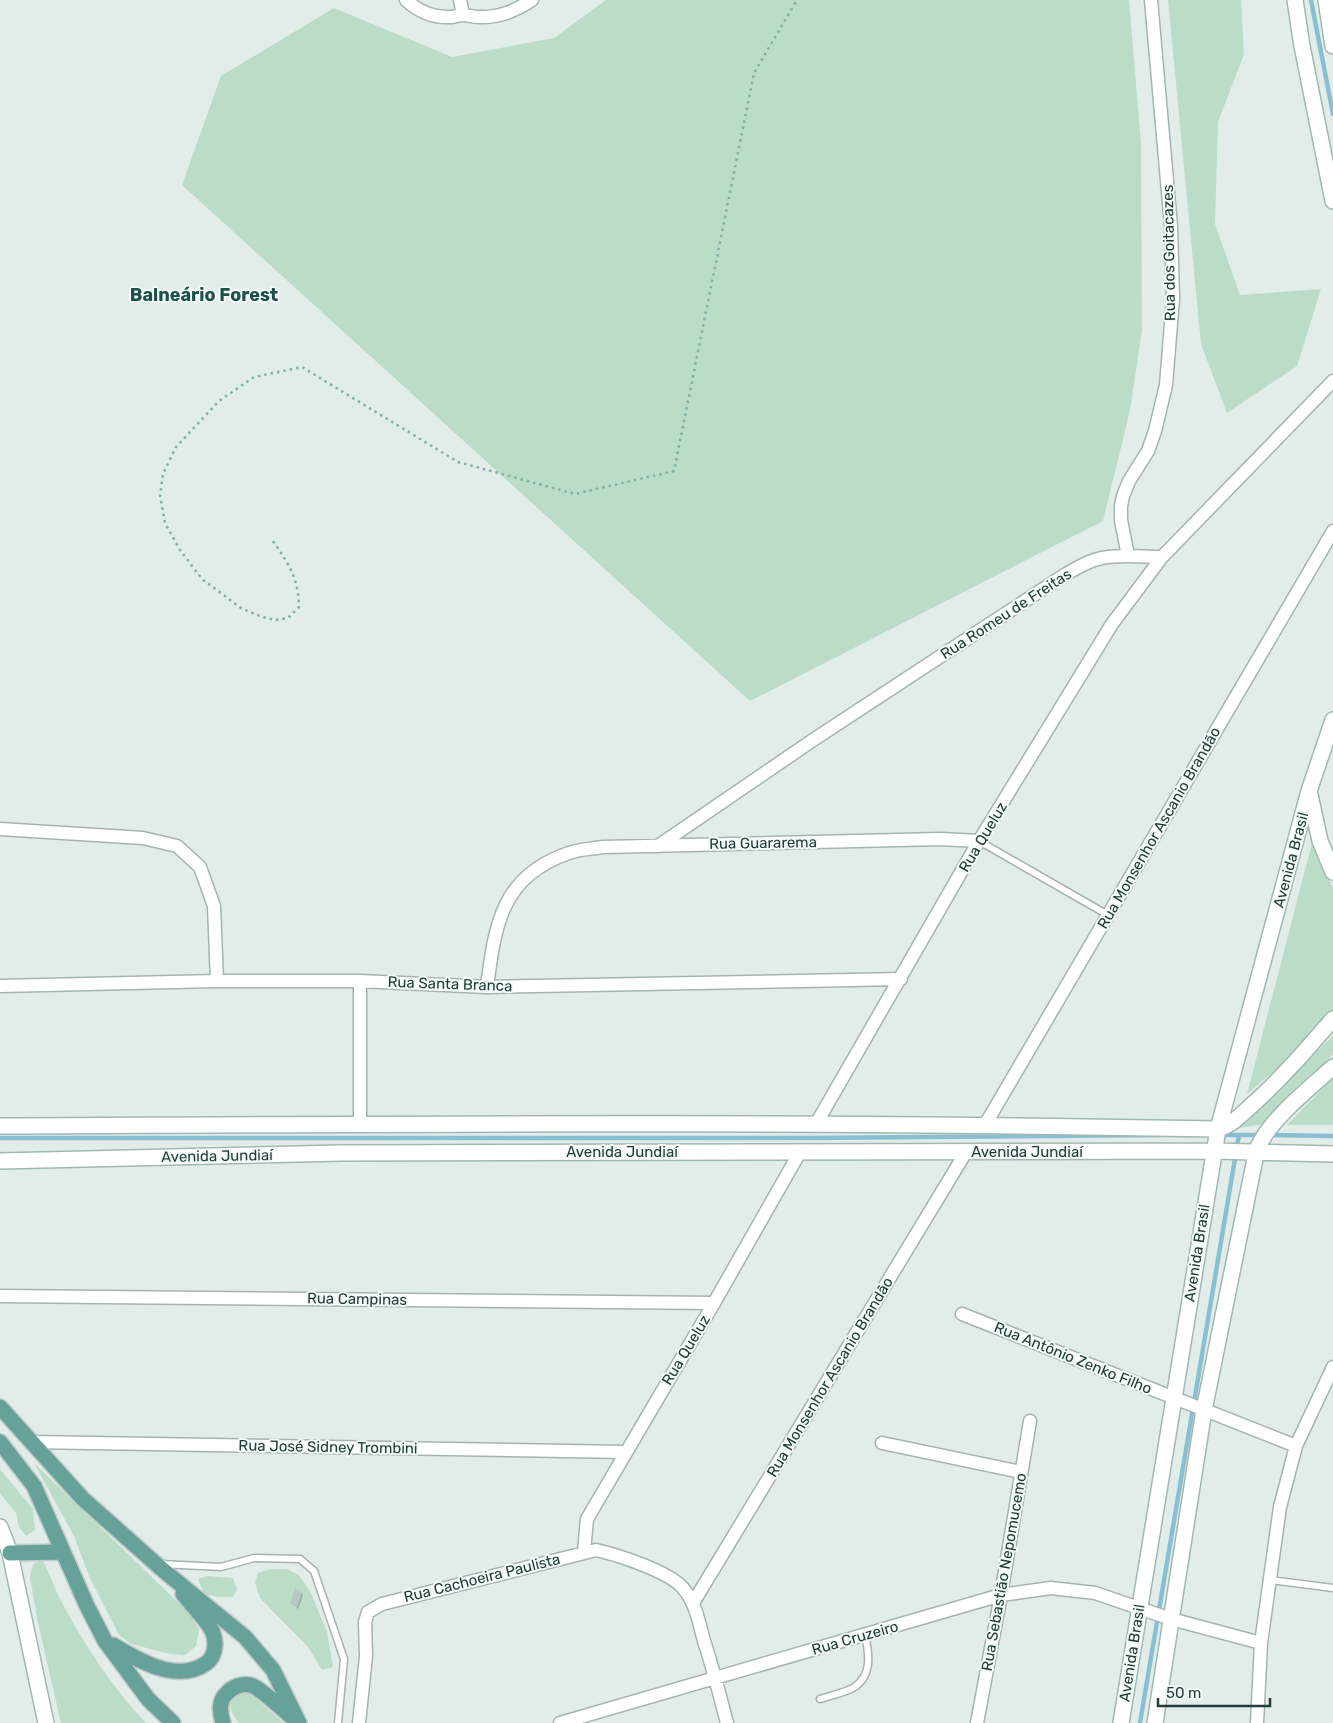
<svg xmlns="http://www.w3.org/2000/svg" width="1333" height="1723" font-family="Rubik,sans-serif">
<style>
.green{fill:#bbddc8}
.shadow{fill:#0003}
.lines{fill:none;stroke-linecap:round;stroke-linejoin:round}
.stream{stroke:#89bfd2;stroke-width:4.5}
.building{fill:#b7c7c2}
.lane-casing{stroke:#a5b4b1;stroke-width:9}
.street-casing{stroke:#a5b4b1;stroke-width:15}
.secondary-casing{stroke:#a0b8b2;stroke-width:18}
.primary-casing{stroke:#c1c9c8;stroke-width:18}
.path{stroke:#82b0a6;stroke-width:2.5;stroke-dasharray:2.5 4;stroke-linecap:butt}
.lane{stroke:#fff;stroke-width:6}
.street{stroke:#fff;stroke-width:12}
.secondary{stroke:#fff;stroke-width:15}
.primary{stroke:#66a299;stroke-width:15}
.labels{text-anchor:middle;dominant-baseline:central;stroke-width:4;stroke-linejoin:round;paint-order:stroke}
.street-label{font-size:15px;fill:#223d39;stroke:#f2f9f6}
.quarter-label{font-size:18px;font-weight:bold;fill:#1d5049;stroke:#f2f9f6}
</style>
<rect width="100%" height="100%" fill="#e2ece9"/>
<!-- green -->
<path class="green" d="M606,0h523l12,144 1,186 -12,80 -27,111 -353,180 -568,-516 39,-109 113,-68 118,49 102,-19z
M1168,0h73l3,54 -26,68 -3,102 25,71 81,-6 -24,77 -70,47 -26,-69z
M1312,843l21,45v124l-39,42 -47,40z
M1333,1036v18l-68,70 -33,5 17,-13z
M1333,1078v47h-46z
M34,1463l154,149 11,17 -3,17 -11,9 -15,-1 -39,-10 -12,-9 -30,-59 -15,-40z
M0,1469l33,40 2,21 -9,6 -7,-9 -3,-14 -16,-20z
M42,1560c8,12 11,26 18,39 24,45 51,87 86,124h-85l-24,-105 -7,-41 3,-13z
M270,1569h17l12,6 12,18 16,39 6,35 -11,3 -14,-23 -48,-49 -5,-15 3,-10z
M207,1576l26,2 4,11 -4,8h-14l-15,-3 -6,-15z
M234,1691l11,1 9,5 30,26h-45c-8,-9 -13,-21 -5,-32z"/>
<!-- shadow -->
<path class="shadow" d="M302,1593l1,2 -5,14 -7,-6z"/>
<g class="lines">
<!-- stream -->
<path class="stream" d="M1311,0l22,114
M1219,1135h42
M1269,1135l64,1
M0,1138h806l355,-3
M1140,1723l99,-588"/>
</g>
<!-- building -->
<path class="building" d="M295,1588l7,4 -5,16 -7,-5z"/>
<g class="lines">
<!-- lane casing -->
<g class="lane-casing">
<path id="lane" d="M979,841l129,74
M161,1564l60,3 33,-9 46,1 14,12 30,88 -6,64
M1270,1580l63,8
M820,1699c10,-3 23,-6 33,-11 20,-12 16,-35 12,-53"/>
</g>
<!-- street casing -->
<g class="street-casing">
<path id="street" d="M406,0c12,11 28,18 45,17 4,0 8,-2 12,-2 5,0 10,2 15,2 21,1 37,-6 54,-17
M460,0l3,15
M1128,556l-7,-36v-14l2,-10 6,-15 19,-30 7,-20 11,-46 7,-86 -2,-73 -20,-226
M0,829l143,9 34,8 23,21 14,39 3,75
M658,846l155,-106 253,-166c11,-6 23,-14 36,-16 19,-4 41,-1 60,-1l171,-176
M360,981v143
M0,986l217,-5h143l127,6 414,-8
M487,987c8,-62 14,-111 82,-134 10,-4 23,-4 34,-6l337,-8 39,2
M816,1124l163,-283 133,-217 50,-67
M985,1125l348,-594
M0,1296l714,7
M962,1314l334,132
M31,1442l594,10
M882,1443l139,29
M584,1552l3,-33 127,-216 86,-151
M693,1603l273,-451
M359,1723l7,-67 -1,-34 3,-10 14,-8 214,-54c22,5 72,21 87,38 13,15 16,35 21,53 9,27 16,55 23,82
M560,1723l441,-128 50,-7 44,5 76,26 90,24
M977,1723l24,-128 29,-174
M1257,1723l4,-80 19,-136 16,-61 37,-79"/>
</g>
<!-- secondary casing -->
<g class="secondary-casing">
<path id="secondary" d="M1295,0l7,46 31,155
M1326,0l7,46
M1310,795l10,46 13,31
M0,1126c406,-2 812,-5 1218,3 14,-4 24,-15 34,-24 30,-27 55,-56 81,-86
M0,1161l341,-8 873,-2 119,3
M0,1527l10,26 36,170
M1121,1723l97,-594 91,-338 24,-71
M1155,1723l49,-313 53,-261c13,-30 52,-60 76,-82"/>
</g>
<!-- primary casing -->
<g class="primary-casing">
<path id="primary" d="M0,1407l83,92 81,72 81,66 28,33 26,53
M0,1442l34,44 53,120 18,35 43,58 25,24
M10,1553l52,-1
M113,1645c26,16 64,38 92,19 10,-6 12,-20 8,-31 -2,-8 -23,-30 -30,-39
M223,1723c-3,-10 -5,-21 3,-29 6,-7 17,-12 27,-8 8,3 34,27 42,34"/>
</g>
<!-- path -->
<path class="path" d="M273,541c15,22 26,38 26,66l-11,11 -12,2 -14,-3 -21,-9 -39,-29 -22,-29 -15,-27 -5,-28 3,-21 13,-27 43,-46 35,-24 48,-10 156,95 117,32 99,-23 80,-398 43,-73"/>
<!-- lane -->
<use href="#lane" class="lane"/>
<!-- street -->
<use href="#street" class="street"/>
<!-- secondary -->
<use href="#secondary" class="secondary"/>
<!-- primary -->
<use href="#primary" class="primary"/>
</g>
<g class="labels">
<!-- street labels -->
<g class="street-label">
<text transform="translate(1169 253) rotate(-91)">Rua dos Goitacazes</text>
<text transform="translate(1006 614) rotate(-33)">Rua Romeu de Freitas</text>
<text transform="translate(1159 828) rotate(-60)">Rua Monsenhor Ascanio Brandão</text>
<text transform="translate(983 837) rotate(-59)">Rua Queluz</text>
<text transform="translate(763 843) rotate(-1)">Rua Guararema</text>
<text transform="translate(1291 860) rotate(-75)">Avenida Brasil</text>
<text transform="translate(450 984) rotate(2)">Rua Santa Branca</text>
<text x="622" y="1152">Avenida Jundiaí</text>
<text x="1027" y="1152">Avenida Jundiaí</text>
<text transform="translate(217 1156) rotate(-1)">Avenida Jundiaí</text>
<text transform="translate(1197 1253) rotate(-81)">Avenida Brasil</text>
<text transform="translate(357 1299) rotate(1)">Rua Campinas</text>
<text transform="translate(686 1350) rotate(-59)">Rua Queluz</text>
<text transform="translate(1073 1358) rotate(22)">Rua Antônio Zenko Filho</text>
<text transform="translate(830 1377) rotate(-59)">Rua Monsenhor Ascanio Brandão</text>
<text transform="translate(328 1447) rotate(1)">Rua José Sidney Trombini</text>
<text transform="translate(1004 1572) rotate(-80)">Rua Sebastião Nepomucemo</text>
<text transform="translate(482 1578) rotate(-14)">Rua Cachoeira Paulista</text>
<text transform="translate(855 1638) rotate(-16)">Rua Cruzeiro</text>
<text transform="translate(1132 1653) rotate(-81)">Avenida Brasil</text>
</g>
<!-- quarter labels -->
<g class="quarter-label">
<text x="204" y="295">Balneário Forest</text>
</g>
</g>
<!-- scale -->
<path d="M1158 1698v8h112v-8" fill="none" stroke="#223d39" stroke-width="2.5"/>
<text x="1166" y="1698" font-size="15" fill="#223d39" stroke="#f2f9f6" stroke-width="4" paint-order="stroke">50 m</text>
</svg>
